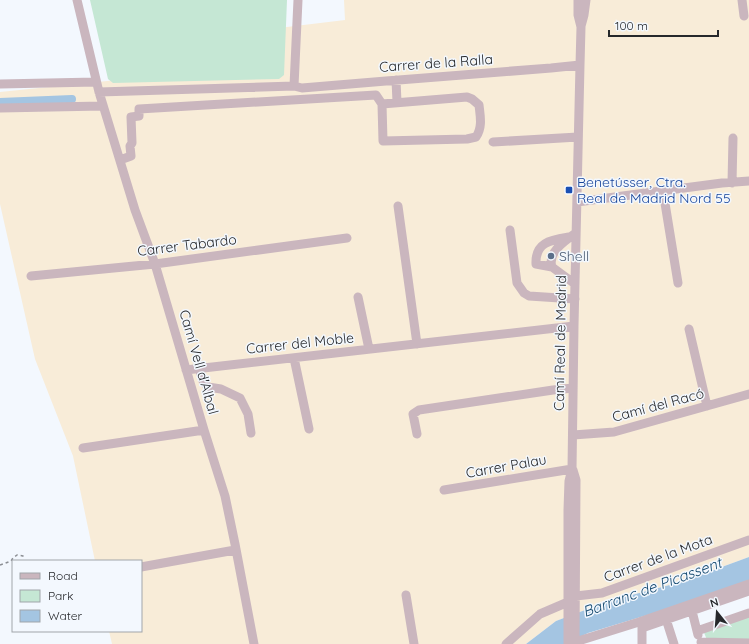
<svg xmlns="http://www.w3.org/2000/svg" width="749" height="644" font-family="Quicksand,sans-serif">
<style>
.industrial{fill:#f8ecd8}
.green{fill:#c5e7d4}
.water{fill:#a4c5e2}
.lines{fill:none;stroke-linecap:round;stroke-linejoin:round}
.canal{stroke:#a4c5e2;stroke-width:8}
.path{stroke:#8b8e93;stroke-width:1.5;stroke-dasharray:3 3;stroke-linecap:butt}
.minor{stroke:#cab6be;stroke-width:9}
.transit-dot{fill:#1a4fb4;stroke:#f3f8fe;stroke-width:1.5}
.service-dot{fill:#5c6f8a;stroke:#f3f8fe;stroke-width:1.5}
.labels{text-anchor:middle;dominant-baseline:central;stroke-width:3;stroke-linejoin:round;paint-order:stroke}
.street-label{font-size:14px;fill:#26282b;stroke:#f3f8fe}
.transit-label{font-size:14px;fill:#164399;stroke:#f3f8fe;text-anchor:start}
.service-label{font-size:14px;fill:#4e5e75;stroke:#f3f8fe;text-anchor:start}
.water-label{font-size:15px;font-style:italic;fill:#14496f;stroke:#f3f8fe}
</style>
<rect width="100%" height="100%" fill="#f3f8fe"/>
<!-- industrial -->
<path class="industrial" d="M344,0h405v557l-68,25 -72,19 -53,20 -30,23h-414l-3,-13h32v-70h-46l-22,-105 -38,-97 -35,-155v-112l264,-27 -2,-35 83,-10z"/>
<!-- green -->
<path class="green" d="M90,0h197l-3,75 -5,4 -166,4 -5,-4z
M749,615v26l-42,-1 -4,-10z"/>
<!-- water -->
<path class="water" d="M749,557v23l-72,26 -89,27 -22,11h-40l30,-23 53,-20 72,-19z"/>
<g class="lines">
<!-- canal -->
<path class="canal" d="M0,102l72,-3"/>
<!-- path -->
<path class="path" d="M0,565l11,-4 2,-3 4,-3 6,1 2,2"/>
<!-- minor -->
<path class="minor" d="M77,0l22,92 36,118 20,54 49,166 21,66 10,48 19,100
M742,0l2,16
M581,26l3,-11 2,-15
M396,80l1,22
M0,84l96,-2
M294,86l4,-86
M99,92l195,-6 8,2 84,-7 165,-13 29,-3
M467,97l5,2 7,6c1,10 4,22 -3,32l-9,2 -84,2 -1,-37z
M0,108l103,-2
M493,142l85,-5
M120,160l11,-4 -1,-10 2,-3 -1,-26 8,-1v-7l237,-14 6,9
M732,183l1,-45
M663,191l15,92
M577,202l145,-19 27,-2
M398,206l19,138
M510,230l7,53 7,10 5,3 46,3
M552,267l-16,-3c-1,-22 15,-24 33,-27
M31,276l124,-12 192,-26
M575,284l-23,-17c-5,-15 14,-27 24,-34
M358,297l11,52
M689,329l18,77
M294,358l15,71
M199,368l4,13 5,6 13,2 19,9 8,16 3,19
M186,370l388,-44
M417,434l-4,-20 6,-4 134,-20 20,-2
M573,435l41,-3 135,-38
M83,448l121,-18
M573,470l3,10 -1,164
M444,490l128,-21
M141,567l94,-17
M572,582v8l4,6 26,-3 147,-53
M406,595l8,49
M692,611l6,24
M666,619l8,25
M697,631l52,-18
M575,642l64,-20 110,-38
M701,642l48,1
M506,644l34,-30 28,-12 5,2
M568,644v-134l1,-29 3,-12 2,-143 6,-261 1,-38 -3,-12v-15
M642,644v-16l107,-37"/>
</g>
<!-- markers -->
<rect class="transit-dot" x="565" y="186" width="8" height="8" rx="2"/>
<circle class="service-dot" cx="551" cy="256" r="4"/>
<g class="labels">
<!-- street labels -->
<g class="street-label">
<text transform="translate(436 63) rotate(-4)">Carrer de la Ralla</text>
<text transform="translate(187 245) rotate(-7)">Carrer Tabardo</text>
<text transform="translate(300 343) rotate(-6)">Carrer del Moble</text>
<text transform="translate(560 343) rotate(-89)">Camí Real de Madrid</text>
<text transform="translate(199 362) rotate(74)">Camí Vell d'Albal</text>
<text transform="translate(658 405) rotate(-15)">Camí del Racó</text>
<text transform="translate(506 466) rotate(-10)">Carrer Palau</text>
<text transform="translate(658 558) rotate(-20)">Carrer de la Mota</text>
</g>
<!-- transit labels -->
<g class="transit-label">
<text x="577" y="182">Benetússer, Ctra.<tspan x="577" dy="16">Real de Madrid Nord 55</tspan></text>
</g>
<!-- service labels -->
<g class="service-label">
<text x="559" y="256">Shell</text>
</g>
<!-- water labels -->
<g class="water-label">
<text transform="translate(652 587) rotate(-20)">Barranc de Picassent</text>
</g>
</g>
<!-- legend -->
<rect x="12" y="560" width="130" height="72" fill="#f3f8fe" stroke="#a1a5aa"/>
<rect x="20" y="573" width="20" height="6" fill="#cab6be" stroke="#a1a5aa"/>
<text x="48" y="580" font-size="12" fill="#26282b">Road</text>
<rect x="20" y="590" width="20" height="12" fill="#c5e7d4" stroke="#a1a5aa"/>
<text x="48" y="600" font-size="12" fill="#26282b">Park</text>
<rect x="20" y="610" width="20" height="12" fill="#a4c5e2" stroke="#a1a5aa"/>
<text x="48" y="620" font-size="12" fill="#26282b">Water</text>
<!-- north arrow -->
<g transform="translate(717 612) rotate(343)" stroke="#f3f8fe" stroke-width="3" paint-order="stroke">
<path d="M0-3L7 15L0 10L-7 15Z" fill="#26282b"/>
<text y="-6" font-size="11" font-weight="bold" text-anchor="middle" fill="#26282b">N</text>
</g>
<!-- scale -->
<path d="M609 30v6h109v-6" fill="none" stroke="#26282b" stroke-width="2"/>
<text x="615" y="30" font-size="12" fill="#26282b" stroke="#f3f8fe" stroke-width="3" paint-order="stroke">100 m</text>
</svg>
